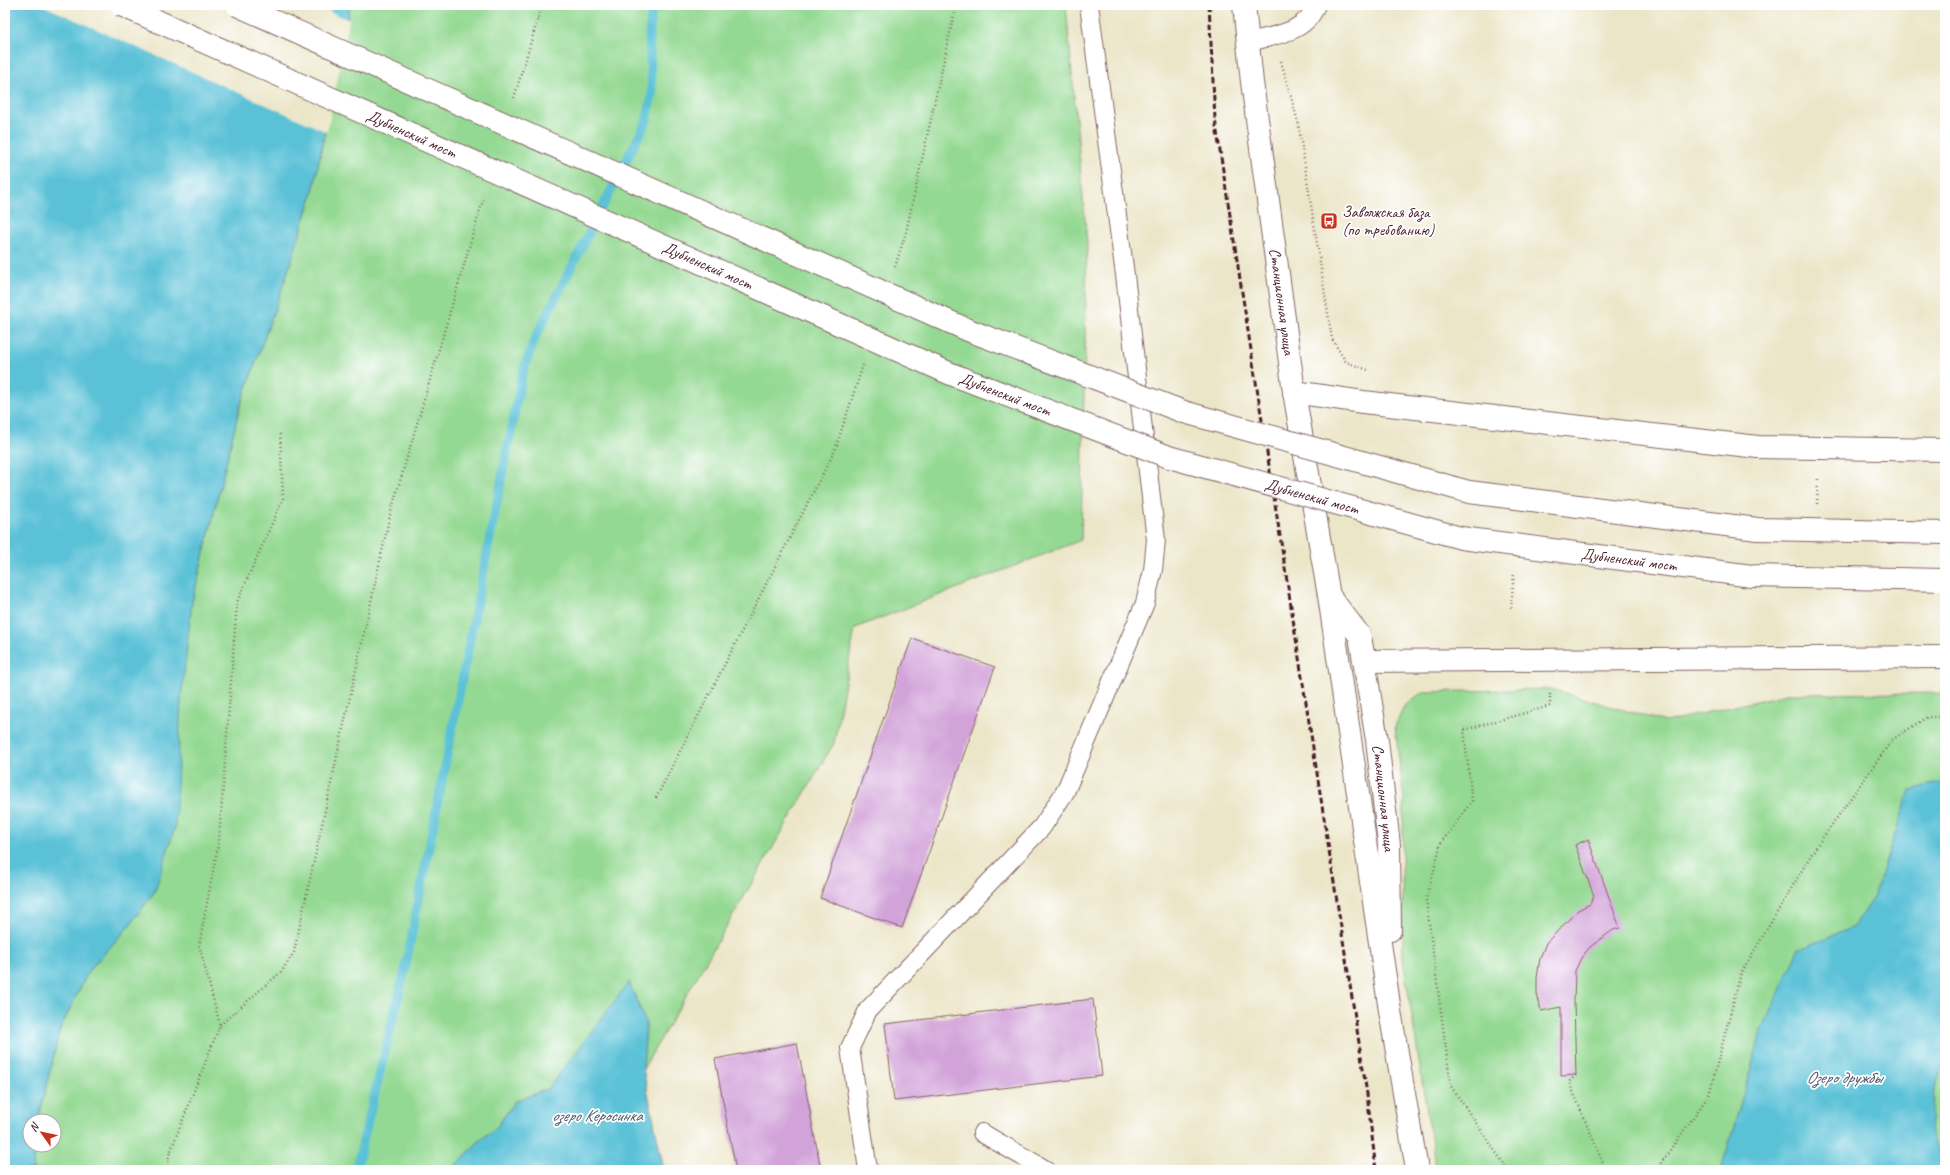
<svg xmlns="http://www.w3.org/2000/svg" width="1950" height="1175" font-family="Caveat,sans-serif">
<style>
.green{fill:#94d993;stroke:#6f7c5f}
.water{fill:#5ac1d7;stroke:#527081}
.pier{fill:#ece6c9}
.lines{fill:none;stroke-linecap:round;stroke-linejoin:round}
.stream{stroke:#5ac1d7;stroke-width:9}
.building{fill:#d2a3d9}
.service-casing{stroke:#836562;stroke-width:20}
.secondary-casing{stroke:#836562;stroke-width:24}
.path{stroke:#836562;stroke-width:2.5;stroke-dasharray:1 3;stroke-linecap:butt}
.service{stroke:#fff;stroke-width:18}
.secondary{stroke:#fff;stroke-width:22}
.rail{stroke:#4a1f2b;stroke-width:3;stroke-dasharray:6 3;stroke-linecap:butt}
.primary-bridge-casing{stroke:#836562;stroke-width:24;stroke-linecap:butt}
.primary-bridge{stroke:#fff;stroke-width:22}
.labels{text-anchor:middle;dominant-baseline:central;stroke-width:3.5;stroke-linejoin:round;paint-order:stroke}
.street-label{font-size:16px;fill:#4a1f2b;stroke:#fff}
.poi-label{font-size:16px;fill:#4a1f2b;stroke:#fff;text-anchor:start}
.water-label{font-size:17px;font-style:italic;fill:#505867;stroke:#fff}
</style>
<rect width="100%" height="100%" fill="#fff"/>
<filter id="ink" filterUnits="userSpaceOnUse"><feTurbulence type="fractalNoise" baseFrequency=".025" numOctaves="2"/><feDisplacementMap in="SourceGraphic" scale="8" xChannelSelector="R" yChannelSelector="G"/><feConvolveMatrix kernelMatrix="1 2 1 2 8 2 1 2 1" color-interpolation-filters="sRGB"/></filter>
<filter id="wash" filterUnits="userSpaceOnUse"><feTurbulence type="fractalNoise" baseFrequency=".012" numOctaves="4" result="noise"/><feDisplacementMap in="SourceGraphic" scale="16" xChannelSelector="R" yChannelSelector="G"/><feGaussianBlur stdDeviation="0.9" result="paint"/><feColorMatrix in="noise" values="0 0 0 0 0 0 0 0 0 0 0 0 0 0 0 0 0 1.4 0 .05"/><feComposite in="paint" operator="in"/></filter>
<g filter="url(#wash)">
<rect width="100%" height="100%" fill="#ece6c9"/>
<!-- green -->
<path class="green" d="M350,5h716l21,238 -6,297 -226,88 -21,115 -191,326 3,-45 -17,-41 -81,107 -33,11 -18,26 -18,14 -27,29h-419l2,-25h19v-24h-16l22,-92 29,-59 36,-39 30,-40 37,-289 48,-196 45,-126 27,-84z
M1550,689l115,33 122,-28 158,-1v477h-509l-33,-211 -1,-97 2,-62 -9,-74 10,-21 18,-13z"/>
<!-- water -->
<path class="water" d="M5,5h345l-38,191 -27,84 -45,126 -48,196 -11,98 -6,127 -20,64 -30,40 -36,39 -29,59 -22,92h-8v24h5l-2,25h-28z
M1945,781v279l-11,31 -4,39 11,30 4,3v7h-224l41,-140 36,-80 55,-23 21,-31 36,-106z
M629,982l17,42 -3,45 21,101h-212l27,-29 18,-14 18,-26 33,-12z"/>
<!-- pier -->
<path class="pier" d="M42,5h273l34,15 -22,112z"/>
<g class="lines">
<!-- stream -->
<path class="stream" d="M356,1170l48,-196 118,-599 12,-35 113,-220 5,-27 -3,-56 3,-32"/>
</g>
<g id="blocks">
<!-- building -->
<path class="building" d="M912,638l83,29 -93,261 -82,-30z
M1588,839l32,89 -7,2 -23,17 -9,11 -6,13 -1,31 2,73 -15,1v-69l-20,4 -4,-17v-16l3,-20 6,-15 32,-33 12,-6 4,-8 -19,-51z
M1093,999l9,77 -208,25 -9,-77z
M797,1043l24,127h-85l-21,-111z"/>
</g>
</g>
<g filter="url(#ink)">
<use href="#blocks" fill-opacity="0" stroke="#836562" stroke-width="1"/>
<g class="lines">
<!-- service casing -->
<g class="service-casing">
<path id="service" d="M1249,42c26,-7 57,-9 67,-37
M982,1133l64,37
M868,1170l-18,-122 18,-38 174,-183 23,-35 80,-189 8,-33 3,-30 -31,-265 -36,-270"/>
</g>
<!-- secondary casing -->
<g class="secondary-casing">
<g id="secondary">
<path id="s1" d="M1244,5l8,77 42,310 35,204 61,415 27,159"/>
<path d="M1294,392l69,10 395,45 187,3"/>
<path id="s2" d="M1330,597l30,39 17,104 12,105 1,85"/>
<path d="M1364,661l581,-4"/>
</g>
</g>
<!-- path -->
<path class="path" d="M1281,61l17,61 34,217 14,23 22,8
M514,98l28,-93
M895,267l11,-35 50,-227
M1817,504l1,-27
M1511,608l3,-35
M656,798l179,-348 28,-85
M220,1025l62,-54 12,-19 96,-437 94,-318
M1576,1075l-7,7 37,88
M167,1170l2,-15 51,-130 -21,-80 20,-105 18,-238 46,-103 -3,-66
M1508,1170l-57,-84 -25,-186 15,-57 31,-42 -8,-71 86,-24v-19
M1656,1170l53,-75 32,-122 73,-123 78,-110 35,-23h18"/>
<!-- service -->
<use href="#service" class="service"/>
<!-- secondary -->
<use href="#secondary" class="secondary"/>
<!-- rail -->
<path class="rail" d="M1209,5l6,114 152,975 9,76"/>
<!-- primary-bridge casing -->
<g class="primary-bridge-casing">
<g id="primary-bridge">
<path id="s3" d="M121,5l830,369 218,83 292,81 291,38 193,4"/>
<path d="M237,5l731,325 216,82 285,80 288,37 188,4"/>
</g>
</g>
<!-- primary-bridge -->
<use href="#primary-bridge" class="primary-bridge"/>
</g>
</g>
<!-- icons -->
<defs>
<g id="bus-square" transform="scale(0.9)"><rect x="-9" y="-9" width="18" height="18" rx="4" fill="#c8321e" stroke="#fff"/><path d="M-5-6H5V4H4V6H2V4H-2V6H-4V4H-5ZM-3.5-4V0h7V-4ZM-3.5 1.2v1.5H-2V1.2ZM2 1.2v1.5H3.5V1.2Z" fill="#fff"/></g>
</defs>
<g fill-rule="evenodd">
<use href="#bus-square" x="1329" y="221"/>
</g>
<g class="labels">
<!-- street labels -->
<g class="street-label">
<text stroke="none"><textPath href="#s3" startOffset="318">Дубненский мост</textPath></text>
<text stroke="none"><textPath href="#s3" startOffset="642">Дубненский мост</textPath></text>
<text stroke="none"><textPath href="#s1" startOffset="299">Станционная улица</textPath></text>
<text stroke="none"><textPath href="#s3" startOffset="966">Дубненский мост</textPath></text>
<text stroke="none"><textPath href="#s3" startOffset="1290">Дубненский мост</textPath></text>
<text stroke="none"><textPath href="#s3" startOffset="1614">Дубненский мост</textPath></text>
<text stroke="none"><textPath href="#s2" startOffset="213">Станционная улица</textPath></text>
</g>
<!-- poi labels -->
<g class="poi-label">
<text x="1342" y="212">Заволжская база<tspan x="1342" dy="18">(по требованию)</tspan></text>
</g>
<!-- water labels -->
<g class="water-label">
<text x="1844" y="1077">Озеро дружбы</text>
<text x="597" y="1115">озеро Керосинка</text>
</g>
</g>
<!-- margin -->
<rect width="1950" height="1175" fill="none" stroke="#fff" stroke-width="20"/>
<!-- north arrow -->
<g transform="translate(42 1133) rotate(303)"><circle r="19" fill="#ffffff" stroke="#b7a5aa"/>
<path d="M0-3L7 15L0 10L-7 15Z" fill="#c8321e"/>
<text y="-6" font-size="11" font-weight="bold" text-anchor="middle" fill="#4a1f2b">N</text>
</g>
</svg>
